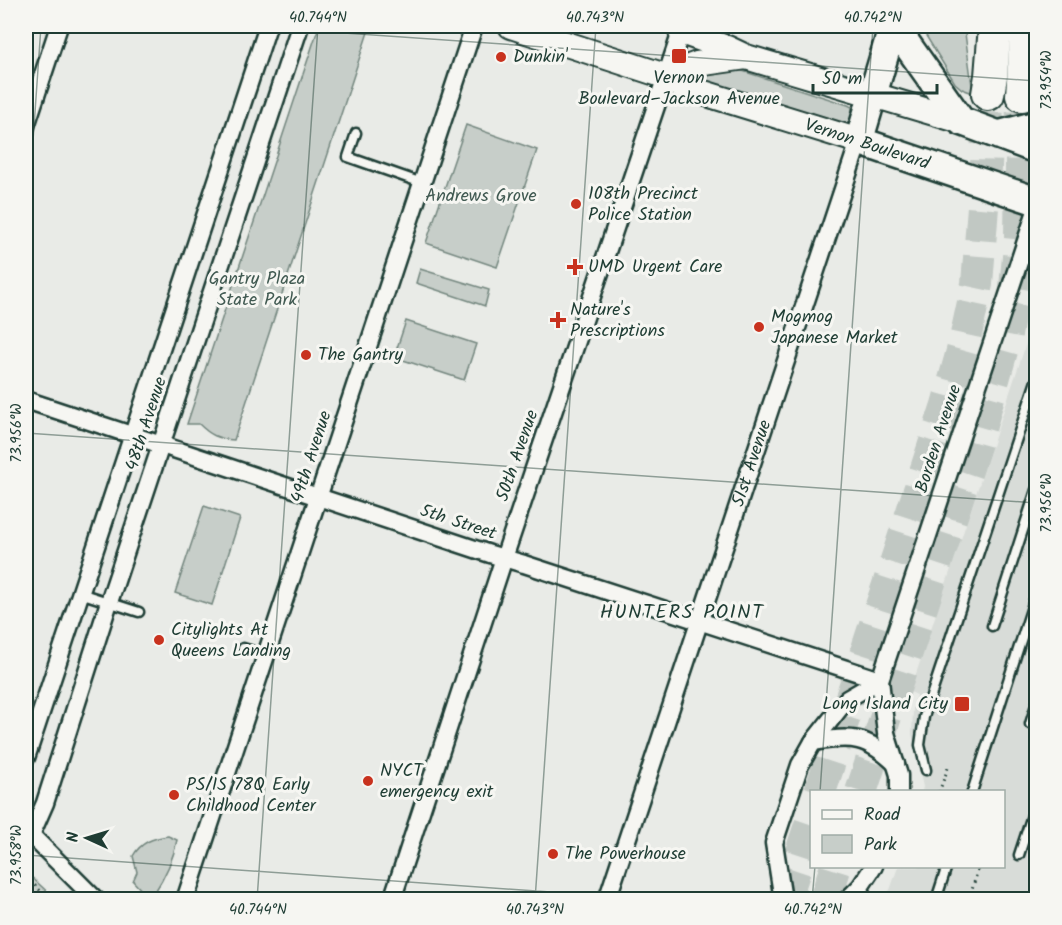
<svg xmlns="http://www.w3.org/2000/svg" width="1062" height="925" font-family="Kalam,sans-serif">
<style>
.built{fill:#d8dcd8}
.green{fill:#c7cec9;stroke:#73867e;stroke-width:1.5}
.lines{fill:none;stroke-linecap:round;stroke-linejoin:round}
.motorway-tunnel{stroke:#c1c8c3;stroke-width:32;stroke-dasharray:32 16;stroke-linecap:butt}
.service-casing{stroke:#1f3d34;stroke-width:13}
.minor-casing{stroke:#1f3d34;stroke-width:21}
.secondary-casing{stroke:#1f3d34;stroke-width:28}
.primary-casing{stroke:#1f3d34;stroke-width:32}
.motorway-casing{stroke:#1f3d34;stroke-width:36}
.path{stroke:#1f3d34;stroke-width:3;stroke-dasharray:1.5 4.5;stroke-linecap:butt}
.service{stroke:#f6f6f2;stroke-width:8}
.minor{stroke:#f6f6f2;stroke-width:16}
.secondary{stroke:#f6f6f2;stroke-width:24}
.primary{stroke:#f6f6f2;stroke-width:27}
.motorway{stroke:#f6f6f2;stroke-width:32}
.ticks{fill:none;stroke:#1f3d34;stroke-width:1.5;stroke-opacity:0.45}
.poi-dot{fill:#c8321e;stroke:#f6f6f2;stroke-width:2}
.labels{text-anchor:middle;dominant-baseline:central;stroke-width:6;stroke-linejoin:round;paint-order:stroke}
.poi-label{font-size:18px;fill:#1f3d34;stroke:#f6f6f2;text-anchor:start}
.street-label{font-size:18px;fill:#1f3d34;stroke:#f6f6f2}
.park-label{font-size:18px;fill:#415a52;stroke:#f6f6f2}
.neighbourhood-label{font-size:20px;letter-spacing:1.5px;fill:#1f3d34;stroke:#f6f6f2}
.neatline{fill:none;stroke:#1f3d34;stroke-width:2}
.ticks-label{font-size:15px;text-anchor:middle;fill:#1f3d34}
</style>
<rect width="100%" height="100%" fill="#e9ebe7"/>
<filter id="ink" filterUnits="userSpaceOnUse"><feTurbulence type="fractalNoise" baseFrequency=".0167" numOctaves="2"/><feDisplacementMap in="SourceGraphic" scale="12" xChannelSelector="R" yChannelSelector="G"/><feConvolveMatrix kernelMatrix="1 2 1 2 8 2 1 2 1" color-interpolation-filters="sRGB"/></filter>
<g filter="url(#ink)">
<!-- built -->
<path class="built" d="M1036,314v585l-157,1 11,-10 8,-23 106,-1v-74l-82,-1 1,-4 -11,-53 1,-26 4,-13 -7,-3z"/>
<!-- green -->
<path class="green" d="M319,26h51l-136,414c-16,-1 -24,-5 -35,-16h-12z
M920,26h44l9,67 -11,-4 -7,-6z
M727,66l121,39 4,2 -1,11 -5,8 -153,-49z
M466,125l71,25 -40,117 -71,-24z
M420,269l69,21 -4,16 -69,-23z
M406,321l70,23 -12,36 -70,-23z
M204,506l36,12 -28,87 -37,-12z
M168,836l9,4c-4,21 -12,37 -24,55l-9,-2 -11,-12 4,-9 -4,-16c8,-14 20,-18 35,-20z
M26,872l29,27h-29z"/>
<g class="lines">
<!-- motorway-tunnel -->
<path class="motorway-tunnel" d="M820,792l127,-387 17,-61 13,-60 9,-116 2,-74
M861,792l115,-349 29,-103 10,-53 5,-50 2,-142
M785,900l27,-81
M825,900l11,-34"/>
<!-- service casing -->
<g class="service-casing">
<path id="service" d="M356,133l-8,24 74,26
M1020,256l16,7
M80,593l59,19
M992,626l44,-136
M243,648l23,7
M1030,724l6,-19
M926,770l-6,-25 4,-28 112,-336
M972,792l64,-198
M1019,855l17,-52
M936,900l11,-34"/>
</g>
<!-- minor casing -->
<g class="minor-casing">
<g id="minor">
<path d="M26,126l33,-100"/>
<path d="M26,400l464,154 34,10 356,116"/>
<path d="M813,742c39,-6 53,-7 83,22"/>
<path d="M26,758l242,-732"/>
<path d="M899,792v-17l-13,-42 -6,-53 156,-469"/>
<path d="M26,830l70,70"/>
<path d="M31,835l14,-32 64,-201 191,-576"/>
<path d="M185,900l289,-874"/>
<path d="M392,900l112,-342 179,-532"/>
<path id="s1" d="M607,900l252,-759"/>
<path d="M783,900l-9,-57 26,-78 13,-23 34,-43 33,-19"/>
<path d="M847,900l13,-13 14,-21"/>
</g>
</g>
<!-- secondary casing -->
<g class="secondary-casing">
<path id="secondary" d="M511,26l154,50 16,10 178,55
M681,32l46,16 19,9
M665,76l32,-12 49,-7 215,64"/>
</g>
<!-- primary casing -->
<g class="primary-casing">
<path id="primary" d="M893,26l-34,115 177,60
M894,26l67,95 75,28
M998,135l38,-10"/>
</g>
<!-- motorway casing -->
<g class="motorway-casing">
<path id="motorway" d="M988,94l3,-18 4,-50
M1022,95l5,-69"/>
</g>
<!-- path -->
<path class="path" d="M939,792l9,-24
M26,877l24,23
M969,900l10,-34"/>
<!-- service -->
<use href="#service" class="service"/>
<!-- minor -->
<use href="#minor" class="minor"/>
<!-- secondary -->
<use href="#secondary" class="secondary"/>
<!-- primary -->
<use href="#primary" class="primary"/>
<!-- motorway -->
<use href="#motorway" class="motorway"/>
</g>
</g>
<!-- ticks -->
<path class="ticks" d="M243,26l793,55M26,241l15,-215M26,433l1010,70M820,792l53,-766M26,855l638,45M257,900l61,-874M535,900l61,-874M812,900l3,-34"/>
<!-- markers -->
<g class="poi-dot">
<rect x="671" y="48" width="16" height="16" rx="3"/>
<circle cx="501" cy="57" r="6"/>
<circle cx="576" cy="204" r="6"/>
<path d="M572 258h6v6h6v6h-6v6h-6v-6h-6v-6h6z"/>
<path d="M555 311h6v6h6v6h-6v6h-6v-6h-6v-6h6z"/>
<circle cx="759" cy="327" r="6"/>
<circle cx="306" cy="355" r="6"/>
<circle cx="159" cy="640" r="6"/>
<rect x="954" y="696" width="16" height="16" rx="3"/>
<circle cx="368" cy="781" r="6"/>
<circle cx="174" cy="795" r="6"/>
<circle cx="553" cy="854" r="6"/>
</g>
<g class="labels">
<!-- poi labels -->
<g class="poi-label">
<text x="513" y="57">Dunkin'</text>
<text x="679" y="78" text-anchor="middle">Vernon<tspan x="679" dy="21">Boulevard–Jackson Avenue</tspan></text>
<text x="588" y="194">108th Precinct<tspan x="588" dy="21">Police Station</tspan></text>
<text x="588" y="267">UMD Urgent Care</text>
<text x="570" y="310">Nature's<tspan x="570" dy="21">Prescriptions</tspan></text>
<text x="771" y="317">Mogmog<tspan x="771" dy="21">Japanese Market</tspan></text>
<text x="318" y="355">The Gantry</text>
<text x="171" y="630">Citylights At<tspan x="171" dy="21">Queens Landing</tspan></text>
<text x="948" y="704" text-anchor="end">Long Island City</text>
<text x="380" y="771">NYCT<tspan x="380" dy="21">emergency exit</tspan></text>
<text x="186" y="785">PS/IS 78Q Early<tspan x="186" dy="21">Childhood Center</tspan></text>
<text x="565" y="854">The Powerhouse</text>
</g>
<!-- street labels -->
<g class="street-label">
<text transform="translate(867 145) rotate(18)">Vernon Boulevard</text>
<text transform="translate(147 424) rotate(-72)">48th Avenue</text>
<text transform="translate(939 439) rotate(-72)">Borden Avenue</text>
<text transform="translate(518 456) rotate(-71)">50th Avenue</text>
<text transform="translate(312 457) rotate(-72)">49th Avenue</text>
<text stroke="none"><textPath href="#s1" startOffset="460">51st Avenue</textPath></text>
<text transform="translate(458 523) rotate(18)">5th Street</text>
</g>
<!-- park labels -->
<g class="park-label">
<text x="481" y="196">Andrews Grove</text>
<text x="257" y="279">Gantry Plaza<tspan x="257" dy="21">State Park</tspan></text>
</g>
<!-- neighbourhood labels -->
<g class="neighbourhood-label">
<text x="682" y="613">HUNTERS POINT</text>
</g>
</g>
<!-- margin -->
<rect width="1062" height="925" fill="none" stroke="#f6f6f2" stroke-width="66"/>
<!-- legend -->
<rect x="810" y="790" width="195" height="78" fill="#f6f6f2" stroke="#a0aca6" stroke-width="1.5"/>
<rect x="822" y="810" width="30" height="9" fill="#f6f6f2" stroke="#a0aca6" stroke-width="1.5"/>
<text x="864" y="820" font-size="18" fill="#1f3d34">Road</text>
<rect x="822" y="835" width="30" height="18" fill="#c7cec9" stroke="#a0aca6" stroke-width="1.5"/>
<text x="864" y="850" font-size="18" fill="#1f3d34">Park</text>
<!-- north arrow -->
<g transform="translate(87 838) rotate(274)" stroke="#f6f6f2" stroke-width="4.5" paint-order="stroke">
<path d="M0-4.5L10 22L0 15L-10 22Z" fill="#1f3d34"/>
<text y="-9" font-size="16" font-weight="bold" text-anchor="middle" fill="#1f3d34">N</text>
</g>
<!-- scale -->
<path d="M813 84v9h124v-9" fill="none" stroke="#1f3d34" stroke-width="3"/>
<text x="822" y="84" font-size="18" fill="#1f3d34" stroke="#f6f6f2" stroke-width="4.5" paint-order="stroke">50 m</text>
<rect x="33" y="33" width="996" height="859" class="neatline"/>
<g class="ticks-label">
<text x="318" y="22">40.744°N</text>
<text x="595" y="22">40.743°N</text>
<text x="873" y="22">40.742°N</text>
<text transform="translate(1046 80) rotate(-90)" y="5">73.954°W</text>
<text transform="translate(16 433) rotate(-90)" y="5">73.956°W</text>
<text transform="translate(1046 503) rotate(-90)" y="5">73.956°W</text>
<text transform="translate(16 855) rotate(-90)" y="5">73.958°W</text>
<text x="258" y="914">40.744°N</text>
<text x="535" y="914">40.743°N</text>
<text x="813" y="914">40.742°N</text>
</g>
</svg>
